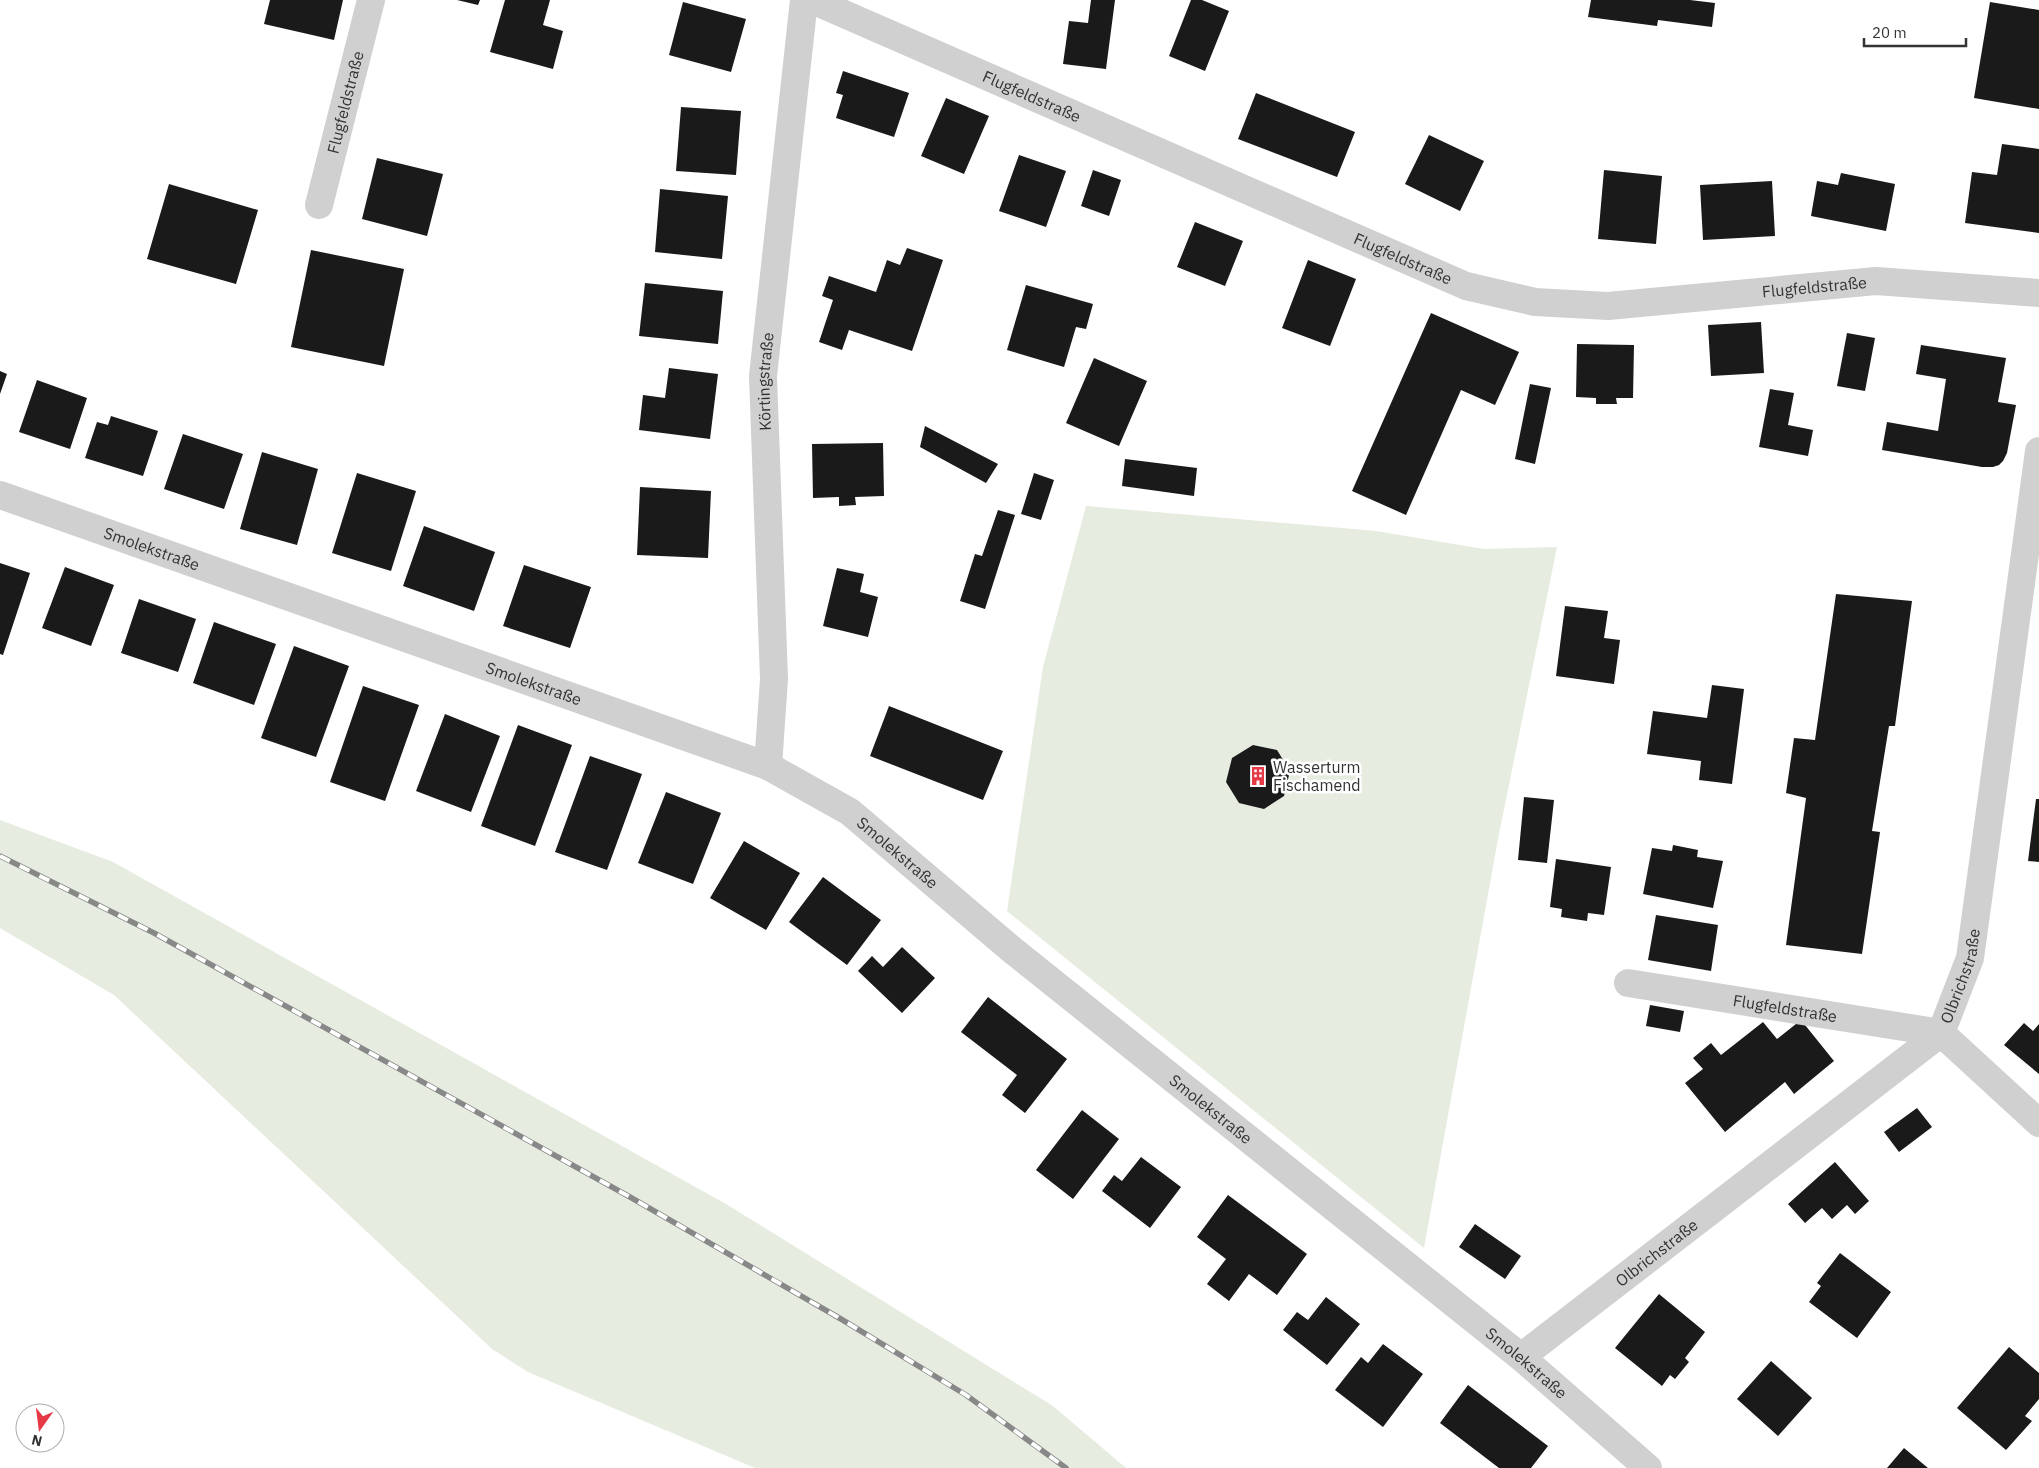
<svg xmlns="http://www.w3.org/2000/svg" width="2039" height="1468" font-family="'IBM Plex Sans',sans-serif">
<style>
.green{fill:#e6ecdf}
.building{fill:#1a1a1a}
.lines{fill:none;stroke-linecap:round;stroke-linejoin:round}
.street{stroke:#d0d0d0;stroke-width:28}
.rail-casing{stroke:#888;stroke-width:5.5}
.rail{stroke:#fff;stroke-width:4;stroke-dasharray:11;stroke-linecap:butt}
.labels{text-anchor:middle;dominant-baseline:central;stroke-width:5;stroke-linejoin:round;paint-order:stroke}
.street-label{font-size:16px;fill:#333;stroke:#fff}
.poi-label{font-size:16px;fill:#333;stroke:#fff;text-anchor:start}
</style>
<rect width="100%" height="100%" fill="#fff"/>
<!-- green -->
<path class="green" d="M1086,506l290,25 108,18 73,-2 -59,292 -74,409 -417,-337 36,-244z
M0,820l113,42 613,342 327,202 73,62h-371l-227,-96 -36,-23 -378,-354 -114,-67z"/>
<!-- building -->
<path class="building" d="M270,0h73l-9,40 -70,-16z
M457,0h23l-2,5z
M505,0h45l-7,25 20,6 -10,38 -63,-17z
M1091,0h24l-9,69 -43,-5 6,-43 19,2z
M1191,0h11l27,11 -24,60 -36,-15z
M1591,0h99l25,3 -3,24 -54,-7 -1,6 -69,-9z
M683,2l63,17 -15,53 -62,-17z
M1990,2l49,8v99l-65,-11z
M843,71l66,22 -15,44 -58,-19 7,-23 -7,-2z
M1256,93l99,39 -18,45 -99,-38z
M946,98l43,18 -25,58 -43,-18z
M681,107l60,4 -5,64 -60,-4z
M1429,135l55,26 -24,50 -55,-27z
M2002,144l37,5v84l-74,-10 7,-51 25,3z
M1019,155l47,16 -20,56 -47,-16z
M377,158l66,16 -16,62 -65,-17z
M1093,170l28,10 -12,36 -28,-10z
M1604,170l58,6 -6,68 -58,-5z
M1841,173l54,11 -9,47 -75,-15 6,-35 21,4z
M1772,181l3,55 -72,4 -3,-55z
M169,184l89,26 -22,74 -89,-25z
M660,189l68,7 -6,63 -67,-7z
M1195,222l48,19 -18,45 -48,-19z
M907,248l36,12 -31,91 -63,-21 -7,20 -23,-8 14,-42 -11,-4 7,-20 47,16 11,-32 13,5z
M311,250l93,19 -20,97 -93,-19z
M1308,260l48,19 -26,67 -48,-18z
M645,283l78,8 -5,53 -79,-8z
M1026,285l67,19 -7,25 -10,-2 -12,40 -57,-17z
M1431,313l88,39 -24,53 -34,-15 -55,125 -54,-24z
M1761,322l3,51 -53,3 -3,-51z
M1847,333l28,5 -10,53 -28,-5z
M1577,344l57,1 -1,53h-17l1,6h-21v-6l-20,-1z
M1921,345l85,13 -8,44 18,3 -9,48 -4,8 -4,4 -6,2h-11l-100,-17 5,-28 51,9 8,-52 -30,-5z
M1094,358l53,23 -28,65 -53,-23z
M669,368l49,6 -8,65 -71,-9 4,-35 22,3z
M0,371l7,3 -7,20z
M37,380l50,18 -17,51 -51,-17z
M1530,384l21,4 -16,76 -20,-5z
M1770,389l24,4 -6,32 25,5 -5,26 -49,-9z
M111,416l47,15 -15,45 -58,-18 12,-36 11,3z
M925,426l73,38 -12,19 -66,-36z
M183,434l60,20 -19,55 -60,-20z
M883,443l1,53 -29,1 1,8 -17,1v-9l-26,1 -1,-54z
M262,452l56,17 -21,76 -57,-16z
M1125,459l72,9 -3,28 -72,-10z
M357,473l59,18 -25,80 -59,-18z
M1034,473l20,7 -13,40 -20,-6z
M640,487l71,4 -3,67 -71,-3z
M998,510l17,5 -30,94 -25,-8 15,-47 7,2z
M424,526l71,26 -21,59 -71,-25z
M0,563l30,10 -27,82 -3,-1z
M524,565l67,22 -21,61 -67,-22z
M65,567l49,18 -23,61 -49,-18z
M837,568l27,6 -4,18 18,5 -10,40 -45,-11z
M1836,594l76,7 -17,125h-6l-17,105 8,1 -18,122 -76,-9 20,-147 -20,-5 8,-55 21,2z
M139,599l57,20 -18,53 -57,-19z
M1565,606l43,5 -4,27 16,2 -6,44 -58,-8z
M214,622l62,22 -22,61 -61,-22z
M294,646l55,20 -33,91 -55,-19z
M1712,685l32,4 -12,95 -33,-4 2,-19 -54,-7 6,-43 54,7z
M363,686l56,19 -34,96 -55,-19z
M889,706l114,45 -20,49 -113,-44z
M445,714l55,22 -29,76 -55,-21z
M518,725l54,20 -37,101 -54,-20z
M1253,745l24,5 13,21 -6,25 -20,13 -25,-6 -13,-21 6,-24z
M590,756l52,18 -35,96 -52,-18z
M666,792l55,21 -28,71 -55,-21z
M1524,797l30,3 -7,63 -29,-3z
M2036,799h3v63l-11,-1z
M744,841l56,32 -34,57 -56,-32z
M1673,845l25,5 -1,7 26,4 -10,47 -70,-14 9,-46 20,3z
M1556,859l55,8 -7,48 -16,-2 -1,8 -26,-4 1,-8 -12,-2z
M823,877l58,43 -34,45 -58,-43z
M1656,915l62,10 -7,46 -63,-11z
M902,947l33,31 -33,35 -44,-42 14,-15 11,11z
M988,997l79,62 -42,54 -23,-18 15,-20 -56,-43z
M1650,1005l34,6 -4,21 -34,-6z
M1801,1020l33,41 -40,33 -9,-12 -60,50 -40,-49 18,-14 -10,-11 18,-15 10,12 42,-33 14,17z
M2024,1023l9,8 6,-7v50l-35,-29z
M1917,1108l15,19 -33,25 -15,-20z
M1082,1110l37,29 -46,60 -37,-29z
M1141,1157l40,30 -31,41 -48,-37 12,-16 8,6z
M1835,1162l34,39 -14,13 -8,-9 -15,14 -10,-11 -17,15 -17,-19z
M1228,1195l79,59 -30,41 -28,-21 -20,27 -22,-17 19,-25 -29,-22z
M1475,1224l46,32 -16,23 -46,-32z
M1840,1253l51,39 -34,46 -48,-36 12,-16 -4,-3z
M1659,1294l46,38 -20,26 4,4 -14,17 -5,-4 -8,11 -47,-38z
M1326,1297l34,27 -33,41 -44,-35 14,-18 11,8z
M1383,1344l40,30 -40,53 -48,-37 26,-33 7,6z
M2009,1347l30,26v26l-14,17 7,5 -26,29 -49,-42z
M1771,1361l41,37 -34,38 -41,-37z
M1468,1385l80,61 -17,22h-32l-59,-45z
M1904,1448l24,20h-41z"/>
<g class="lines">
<!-- street -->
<g class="street">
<path id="s1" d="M812,0l654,286 69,16 73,4 268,-25 163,12"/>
<path id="s2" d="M319,205l52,-205"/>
<path id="s3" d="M0,495l768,271 82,46 161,137 510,408 127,111"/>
<path id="s4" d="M768,766l6,-87 -11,-303 41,-376"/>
<path id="s5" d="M1628,983l313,50 98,90"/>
<path id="s6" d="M1521,1357l420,-324 29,-75 69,-507"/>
</g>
<!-- rail casing -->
<g class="rail-casing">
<path id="rail" d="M0,856l154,77 476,264 211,122 125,76 100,73"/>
</g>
<!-- rail -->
<use href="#rail" class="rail"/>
</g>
<!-- icons -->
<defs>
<g id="building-bare" transform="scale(1.5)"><path d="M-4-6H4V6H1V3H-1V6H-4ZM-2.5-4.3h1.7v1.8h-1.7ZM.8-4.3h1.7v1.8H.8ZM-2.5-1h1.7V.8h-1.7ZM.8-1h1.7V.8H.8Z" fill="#e63946" stroke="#fff" stroke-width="2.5" paint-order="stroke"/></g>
</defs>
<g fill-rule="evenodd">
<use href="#building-bare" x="1258" y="776"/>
</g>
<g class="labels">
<!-- street labels -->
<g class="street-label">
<text stroke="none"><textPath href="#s1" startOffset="240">Flugfeldstraße</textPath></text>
<text stroke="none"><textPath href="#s2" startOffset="106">Flugfeldstraße</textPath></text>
<text stroke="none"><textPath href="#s1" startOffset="645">Flugfeldstraße</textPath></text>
<text stroke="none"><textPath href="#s1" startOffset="1065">Flugfeldstraße</textPath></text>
<text stroke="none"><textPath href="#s4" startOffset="385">Körtingstraße</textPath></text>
<text stroke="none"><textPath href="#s3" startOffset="161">Smolekstraße</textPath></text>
<text stroke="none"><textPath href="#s3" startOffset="566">Smolekstraße</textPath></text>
<text stroke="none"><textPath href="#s3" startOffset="971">Smolekstraße</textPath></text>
<text stroke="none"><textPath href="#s6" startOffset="591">Olbrichstraße</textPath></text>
<text stroke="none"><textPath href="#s5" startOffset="159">Flugfeldstraße</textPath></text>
<text stroke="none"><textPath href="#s3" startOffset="1376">Smolekstraße</textPath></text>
<text stroke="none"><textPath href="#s6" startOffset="171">Olbrichstraße</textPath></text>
<text stroke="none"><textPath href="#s3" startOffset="1781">Smolekstraße</textPath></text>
</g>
<!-- poi labels -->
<g class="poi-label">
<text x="1273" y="767">Wasserturm<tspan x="1273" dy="18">Fischamend</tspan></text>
</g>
</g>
<!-- north arrow -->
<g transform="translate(40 1428) rotate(194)"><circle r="24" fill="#ffffff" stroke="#adadad"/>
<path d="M0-4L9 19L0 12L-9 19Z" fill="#e63946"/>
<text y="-8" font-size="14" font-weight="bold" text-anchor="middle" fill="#333333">N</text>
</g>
<!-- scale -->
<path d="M1864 38v8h102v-8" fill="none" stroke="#333333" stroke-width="2.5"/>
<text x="1872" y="38" font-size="15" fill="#333333" stroke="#ffffff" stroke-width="4" paint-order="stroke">20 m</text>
</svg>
